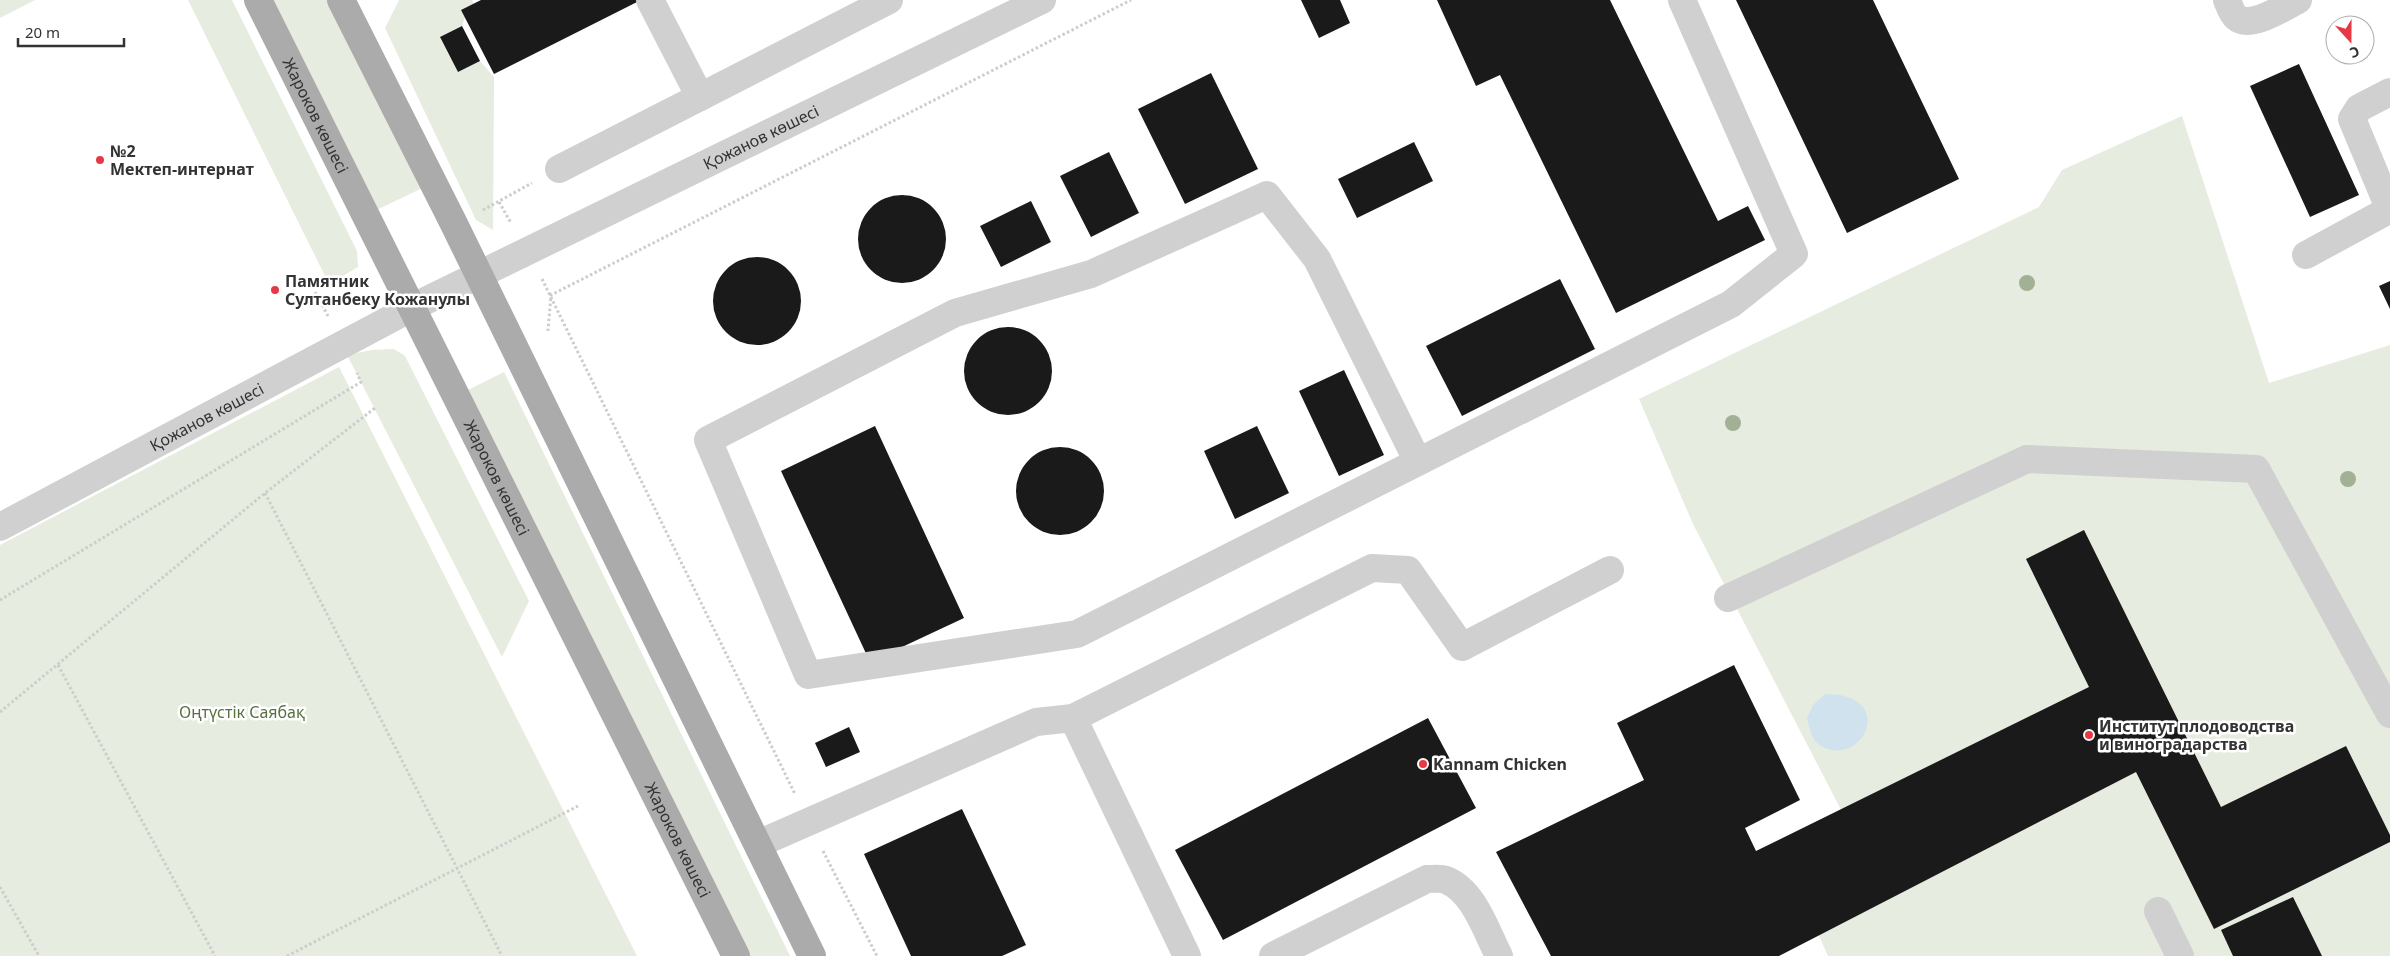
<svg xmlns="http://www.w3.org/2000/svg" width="2390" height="956" font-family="'Noto Sans',sans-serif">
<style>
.green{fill:#e6ecdf}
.water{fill:#cfe2ee}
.building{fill:#1a1a1a}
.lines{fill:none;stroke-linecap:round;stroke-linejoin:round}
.path{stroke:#cdcdcd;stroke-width:3;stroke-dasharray:2.5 2.5;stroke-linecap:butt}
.minor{stroke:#d0d0d0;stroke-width:28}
.major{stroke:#ababab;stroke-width:28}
.tree{fill:#a2b095}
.poi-dot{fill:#e63946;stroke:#fff;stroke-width:2}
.labels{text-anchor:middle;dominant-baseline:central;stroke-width:5;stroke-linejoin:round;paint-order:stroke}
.street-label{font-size:16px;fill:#333;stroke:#fff}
.poi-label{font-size:16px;font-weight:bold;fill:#333;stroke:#fff;text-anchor:start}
.park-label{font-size:16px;fill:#56703f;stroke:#fff}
</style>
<rect width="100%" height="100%" fill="#fff"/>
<!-- green -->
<path class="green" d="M0,0h35l-35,18z
M188,0h44l125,251 1,16 -29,17z
M258,0h83l92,183 -67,32z
M399,0h73l2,4 -9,13 -3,9 -22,12 18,34 22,-11 14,16 -1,153 -17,-10 -91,-192z
M2182,116l87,267 121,-38v611h-562l-12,-27 66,-40 -189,-365 -54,-125 400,-192 23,-37z
M394,349l11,7 124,245 -27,56 -155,-302 25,-5z
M339,367l298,589h-637v-411z
M504,372l286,584h-43l-281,-565z"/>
<!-- water -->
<path class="water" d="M1825,694c77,0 34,81 -8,49 -6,-5 -8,-18 -10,-25l6,-13z"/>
<!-- building -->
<path class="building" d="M481,0h160l-147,74 -33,-64z
M1301,0h39l10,23 -31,15z
M1437,0h173l108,221 30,-15 17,34 -149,73 -116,-238 -24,11z
M1736,0h137l86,179 -112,54z
M462,26l18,35 -22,11 -18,-35z
M2299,64l60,131 -49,22 -60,-131z
M1211,73l47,96 -73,35 -47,-95z
M1414,142l19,39 -76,37 -19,-39z
M1109,152l30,61 -48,24 -31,-61z
M858 239a44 44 0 1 1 88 0a44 44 0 1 1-88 0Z
M1031,201l20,41 -50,25 -21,-41z
M713 301a44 44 0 1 1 88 0a44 44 0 1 1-88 0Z
M1560,279l35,70 -133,67 -36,-70z
M2390,281v28l-11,-23z
M964 371a44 44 0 1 1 88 0a44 44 0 1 1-88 0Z
M1344,370l40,85 -45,21 -40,-85z
M875,426l89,192 -94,44 -89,-191z
M1257,426l32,67 -54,26 -31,-68z
M1016 491a44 44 0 1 1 88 0a44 44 0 1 1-88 0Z
M2084,530l137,277 125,-61 44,89v7l-176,87 -78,-157 -357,184h-228l-55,-104 148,-72 -27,-57 117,-58 66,135 -55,28 11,23 333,-164 -63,-128z
M1428,718l48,90 -253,132 -48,-90z
M849,727l11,25 -34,15 -11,-24z
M962,809l64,136 -24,11h-91l-47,-102z
M2293,897l29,59h-89l-12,-26z"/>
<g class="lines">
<!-- path -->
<path class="path" d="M499,202l12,21
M483,210l49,-27
M542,279l253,515
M315,292l13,24
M548,331l3,-36 580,-295
M265,493l237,463
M0,600l361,-218 -4,-9
M58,665l157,291
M0,712l265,-219 110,-85
M823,851l54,105
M0,887l39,69
M287,956l291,-150"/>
<!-- minor -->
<g class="minor">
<path d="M2227,0c2,5 5,14 9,17 14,13 48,-10 62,-17"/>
<path d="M700,97l189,-97"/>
<path d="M559,169l141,-72 -50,-97"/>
<path d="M2306,255l79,-43 2,-9 -35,-84 7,-11 31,-16"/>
<path d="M1418,462l-101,-203 -50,-64 -176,79 -136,39 -247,127 100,235 269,-41 654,-330 63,-50 -112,-254"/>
<path id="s1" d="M0,527l413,-220 629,-307"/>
<path d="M1728,598l299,-139 229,10 134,245"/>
<path d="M1073,718l299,-150 36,2 54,77 148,-77"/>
<path d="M758,844l278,-122 37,-4 114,238"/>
<path d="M2158,911l22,45"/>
<path d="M1273,956l154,-77c6,0 14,-1 19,1 28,11 40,51 53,76"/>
</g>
<!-- major -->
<g class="major">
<path id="s2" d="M258,0l478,956"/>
<path d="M341,0l113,224 358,732"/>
</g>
</g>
<!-- trees -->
<g class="tree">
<circle cx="2027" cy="283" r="8"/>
<circle cx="1733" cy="423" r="8"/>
<circle cx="2348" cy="479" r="8"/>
</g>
<!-- markers -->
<g class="poi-dot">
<circle cx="100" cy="160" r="5"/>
<circle cx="275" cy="290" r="5"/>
<circle cx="2089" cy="735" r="5"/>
<circle cx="1423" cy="764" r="5"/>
</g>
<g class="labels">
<!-- street labels -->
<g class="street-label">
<text stroke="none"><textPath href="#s2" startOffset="129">Жароков көшесі</textPath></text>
<text stroke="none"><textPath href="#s1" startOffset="855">Қожанов көшесі</textPath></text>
<text stroke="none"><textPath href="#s1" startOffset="234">Қожанов көшесі</textPath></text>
<text stroke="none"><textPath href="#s2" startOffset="534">Жароков көшесі</textPath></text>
<text stroke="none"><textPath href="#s2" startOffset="939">Жароков көшесі</textPath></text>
</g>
<!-- poi labels -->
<g class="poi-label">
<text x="110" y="151">№2<tspan x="110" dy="18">Мектеп-интернат</tspan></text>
<text x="285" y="281">Памятник<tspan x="285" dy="18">Султанбеку Кожанулы</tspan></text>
<text x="2099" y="726">Институт плодоводства<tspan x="2099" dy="18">и виноградарства</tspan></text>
<text x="1433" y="764">Kannam Chicken</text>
</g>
<!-- park labels -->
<g class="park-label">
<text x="242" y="712">Оңтүстік Саябақ</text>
</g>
</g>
<!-- north arrow -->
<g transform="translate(2350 40) rotate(159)"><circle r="24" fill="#ffffff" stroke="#adadad"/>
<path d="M0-4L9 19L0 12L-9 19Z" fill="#e63946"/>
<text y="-8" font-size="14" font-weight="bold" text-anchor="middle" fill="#333333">С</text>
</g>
<!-- scale -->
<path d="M18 38v8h106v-8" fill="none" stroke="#333333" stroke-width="2.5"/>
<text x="25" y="38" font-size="15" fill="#333333" stroke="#ffffff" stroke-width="4" paint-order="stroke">20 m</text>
</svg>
